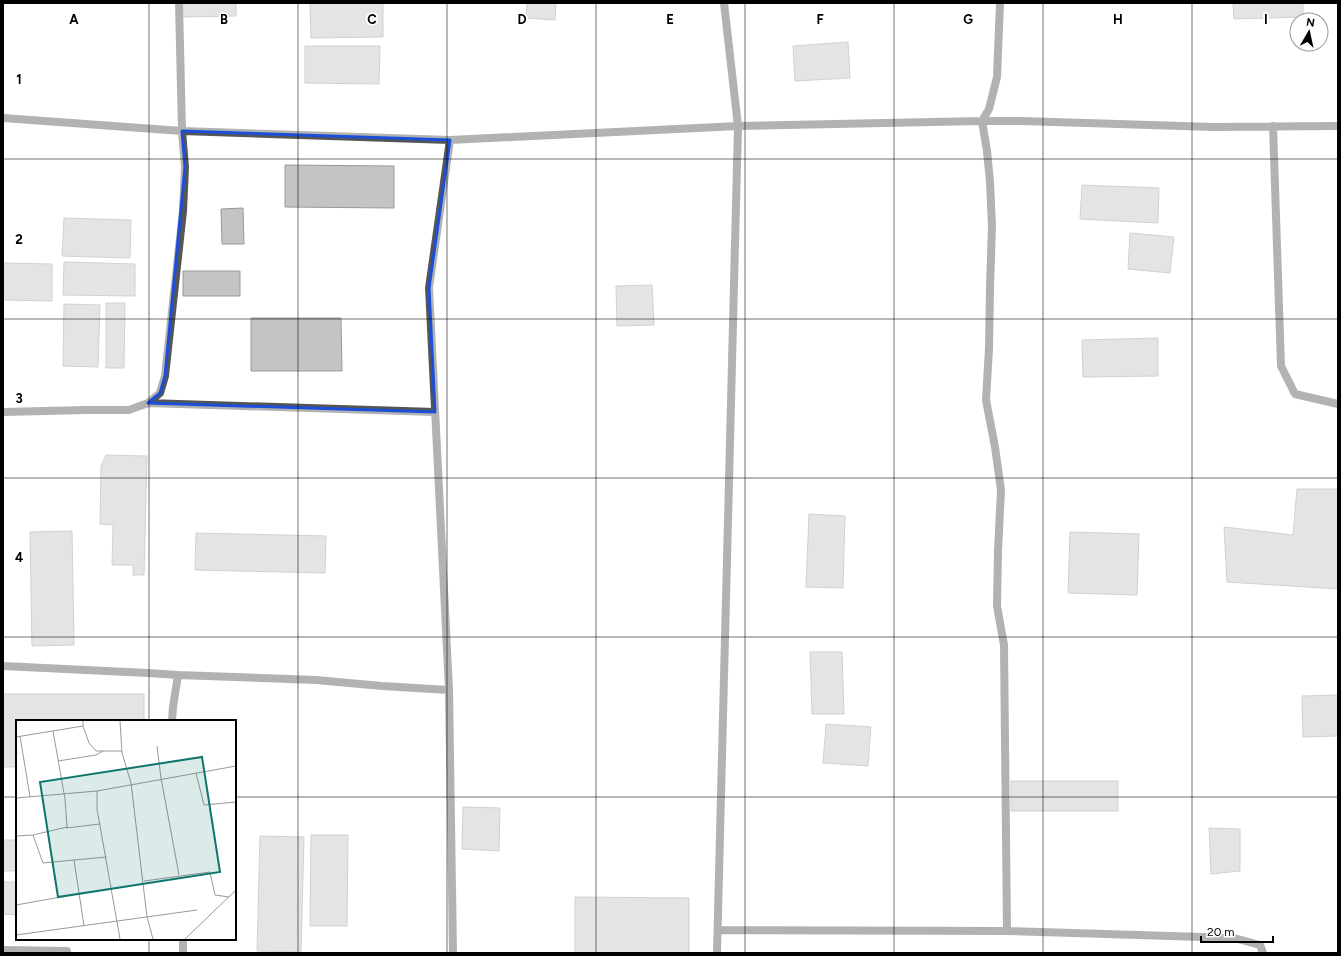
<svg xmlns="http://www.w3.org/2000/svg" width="1341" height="956" font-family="Figtree,sans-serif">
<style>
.building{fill:#c4c4c4;stroke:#999}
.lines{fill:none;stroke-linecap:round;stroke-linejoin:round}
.minor{stroke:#555;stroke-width:8}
.marked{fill:none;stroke:#1d4ed8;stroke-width:3;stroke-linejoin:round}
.grid{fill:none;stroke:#000;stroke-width:1;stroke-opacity:0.55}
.inset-road{fill:none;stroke:#999;stroke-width:1}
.view{fill:#0f766e;fill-opacity:0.15;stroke:#0f766e;stroke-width:2}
.inset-edge{fill:none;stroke:#000;stroke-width:2}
.grid-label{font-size:13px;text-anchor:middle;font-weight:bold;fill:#000;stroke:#fff;stroke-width:3.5;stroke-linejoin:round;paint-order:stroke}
</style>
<rect width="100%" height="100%" fill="#fff"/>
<!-- building -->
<path class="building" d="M181,3h55v13l-55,1z
M310,3h73v34l-72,1z
M527,3h29l-1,17 -29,-2z
M1233,3h70v14l-69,2z
M848,42l2,36 -55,3 -2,-35z
M305,46h75l-1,38 -74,-1z
M285,165l109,1v42l-109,-1z
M1082,185l77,3 -1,35 -78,-4z
M243,208l1,36h-22l-1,-35z
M64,218l67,2 -1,38 -68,-2z
M1130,233l44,4 -4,36 -42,-4z
M64,262l71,2v32l-72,-1z
M3,263l49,1v37l-49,-1z
M183,271h57v25h-57z
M652,285l2,40 -37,1 -1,-40z
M106,303h19l-1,65h-18z
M64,304l36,1 -2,62 -35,-1z
M251,318h90l1,53h-91z
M1158,338v38l-75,1 -1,-37z
M106,455l41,1 -3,119h-11v-10h-21l1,-40 -13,-1 1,-58z
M1297,489h41v100l-111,-7 -3,-55 69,8z
M809,514l36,2 -2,72 -37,-1z
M72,531l2,114 -42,1 -2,-114z
M1070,532l69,2 -2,61 -69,-2z
M196,533l130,3 -1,37 -130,-3z
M810,652h32l2,62h-32z
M3,694h141v27h-127v46h-14z
M1338,695v41l-35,1 -1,-41z
M826,724l45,3 -3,39 -45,-3z
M1011,781h107v30h-107z
M463,807l37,1 -1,43 -37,-2z
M1209,828l31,1v42l-29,3z
M311,835h37l-1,91h-37z
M260,836l44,1 -3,115 -44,-1z
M3,840h14v31h-14z
M3,882h14v33l-14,-1z
M575,897l114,1v55h-114z"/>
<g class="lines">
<!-- minor -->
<path class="minor" d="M1000,3l-3,74 -8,32 -7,12 5,30 3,31 2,44 -2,61 -1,61 -3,52 9,47 6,43 -3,61 -1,55 7,39 3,286
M3,118l179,13 268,9 288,-14 244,-5h40l192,6 124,-1
M1273,126l8,240 14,28 43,10
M450,140l-21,148 20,402 4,263
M148,403l287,9
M3,412l83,-2h43l19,-7 12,-10 5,-17 18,-165 2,-44 -3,-36 -3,-128
M3,666l145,7 30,2
M172,721l1,-14 5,-32 138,5 66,6 67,4
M718,930l289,1 227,7 26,7 3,8
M183,939v14
M3,950l64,1
M717,953l21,-827 -14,-123"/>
</g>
<!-- marked area -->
<path d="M0 0H1341V956H0ZM182,131l268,9 -21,148 6,124 -287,-9 12,-10 5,-17 20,-209z" fill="#fff" fill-opacity=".55" fill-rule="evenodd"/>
<path class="marked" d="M182,131l268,9 -21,148 6,124 -287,-9 12,-10 5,-17 20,-209z"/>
<!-- grid -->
<path class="grid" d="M149,3v718M298,3v950M447,3v950M596,3v950M745,3v950M894,3v950M1043,3v950M1192,3v950M3,159h1335M3,319h1335M3,478h1335M3,637h1335M3,797h14M235,797h1103M149,939v14"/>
<!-- overview -->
<g transform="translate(16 720)">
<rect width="220" height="220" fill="#fff"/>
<path class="inset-road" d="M104,1l2,32 9,30 16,134 6,22M67,6l6,17 7,8h26M4,16l10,61M0,17l67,-11v-5M141,26l4,32 18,97M42,41l38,-6 7,-4M180,53l8,32 32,-3M81,71v18l23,130M0,78l81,-7 139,-25M50,108l34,-4M17,115l10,28 31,-3M0,116l17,-1 34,-8 -2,-28 -12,-68M128,161l66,-9 5,23 14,2M0,185l50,-9M68,206l-10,-66 33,-3M0,215l181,-25M169,219l51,-49"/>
<path class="view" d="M186,37l18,115 -162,25 -18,-115z"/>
<rect width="220" height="220" class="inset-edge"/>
</g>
<g class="grid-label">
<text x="74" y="24">A</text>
<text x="224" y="24">B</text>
<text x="372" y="24">C</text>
<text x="522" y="24">D</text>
<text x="670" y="24">E</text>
<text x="820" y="24">F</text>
<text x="968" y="24">G</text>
<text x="1118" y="24">H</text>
<text x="1266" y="24">I</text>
<text x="19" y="84">1</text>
<text x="19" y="244">2</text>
<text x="19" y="403">3</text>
<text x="19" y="562">4</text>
</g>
<!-- border -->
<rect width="1341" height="956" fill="none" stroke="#000000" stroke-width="8"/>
<!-- north arrow -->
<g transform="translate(1309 32) rotate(9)"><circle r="19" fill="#ffffff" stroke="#999999"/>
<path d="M0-3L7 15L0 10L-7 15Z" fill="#000000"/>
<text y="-6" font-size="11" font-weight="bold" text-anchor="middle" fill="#000000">N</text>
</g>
<!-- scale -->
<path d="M1201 936v6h72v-6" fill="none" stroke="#000000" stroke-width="2"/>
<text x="1207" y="936" font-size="12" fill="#000000" stroke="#ffffff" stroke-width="3" paint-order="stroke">20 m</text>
</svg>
